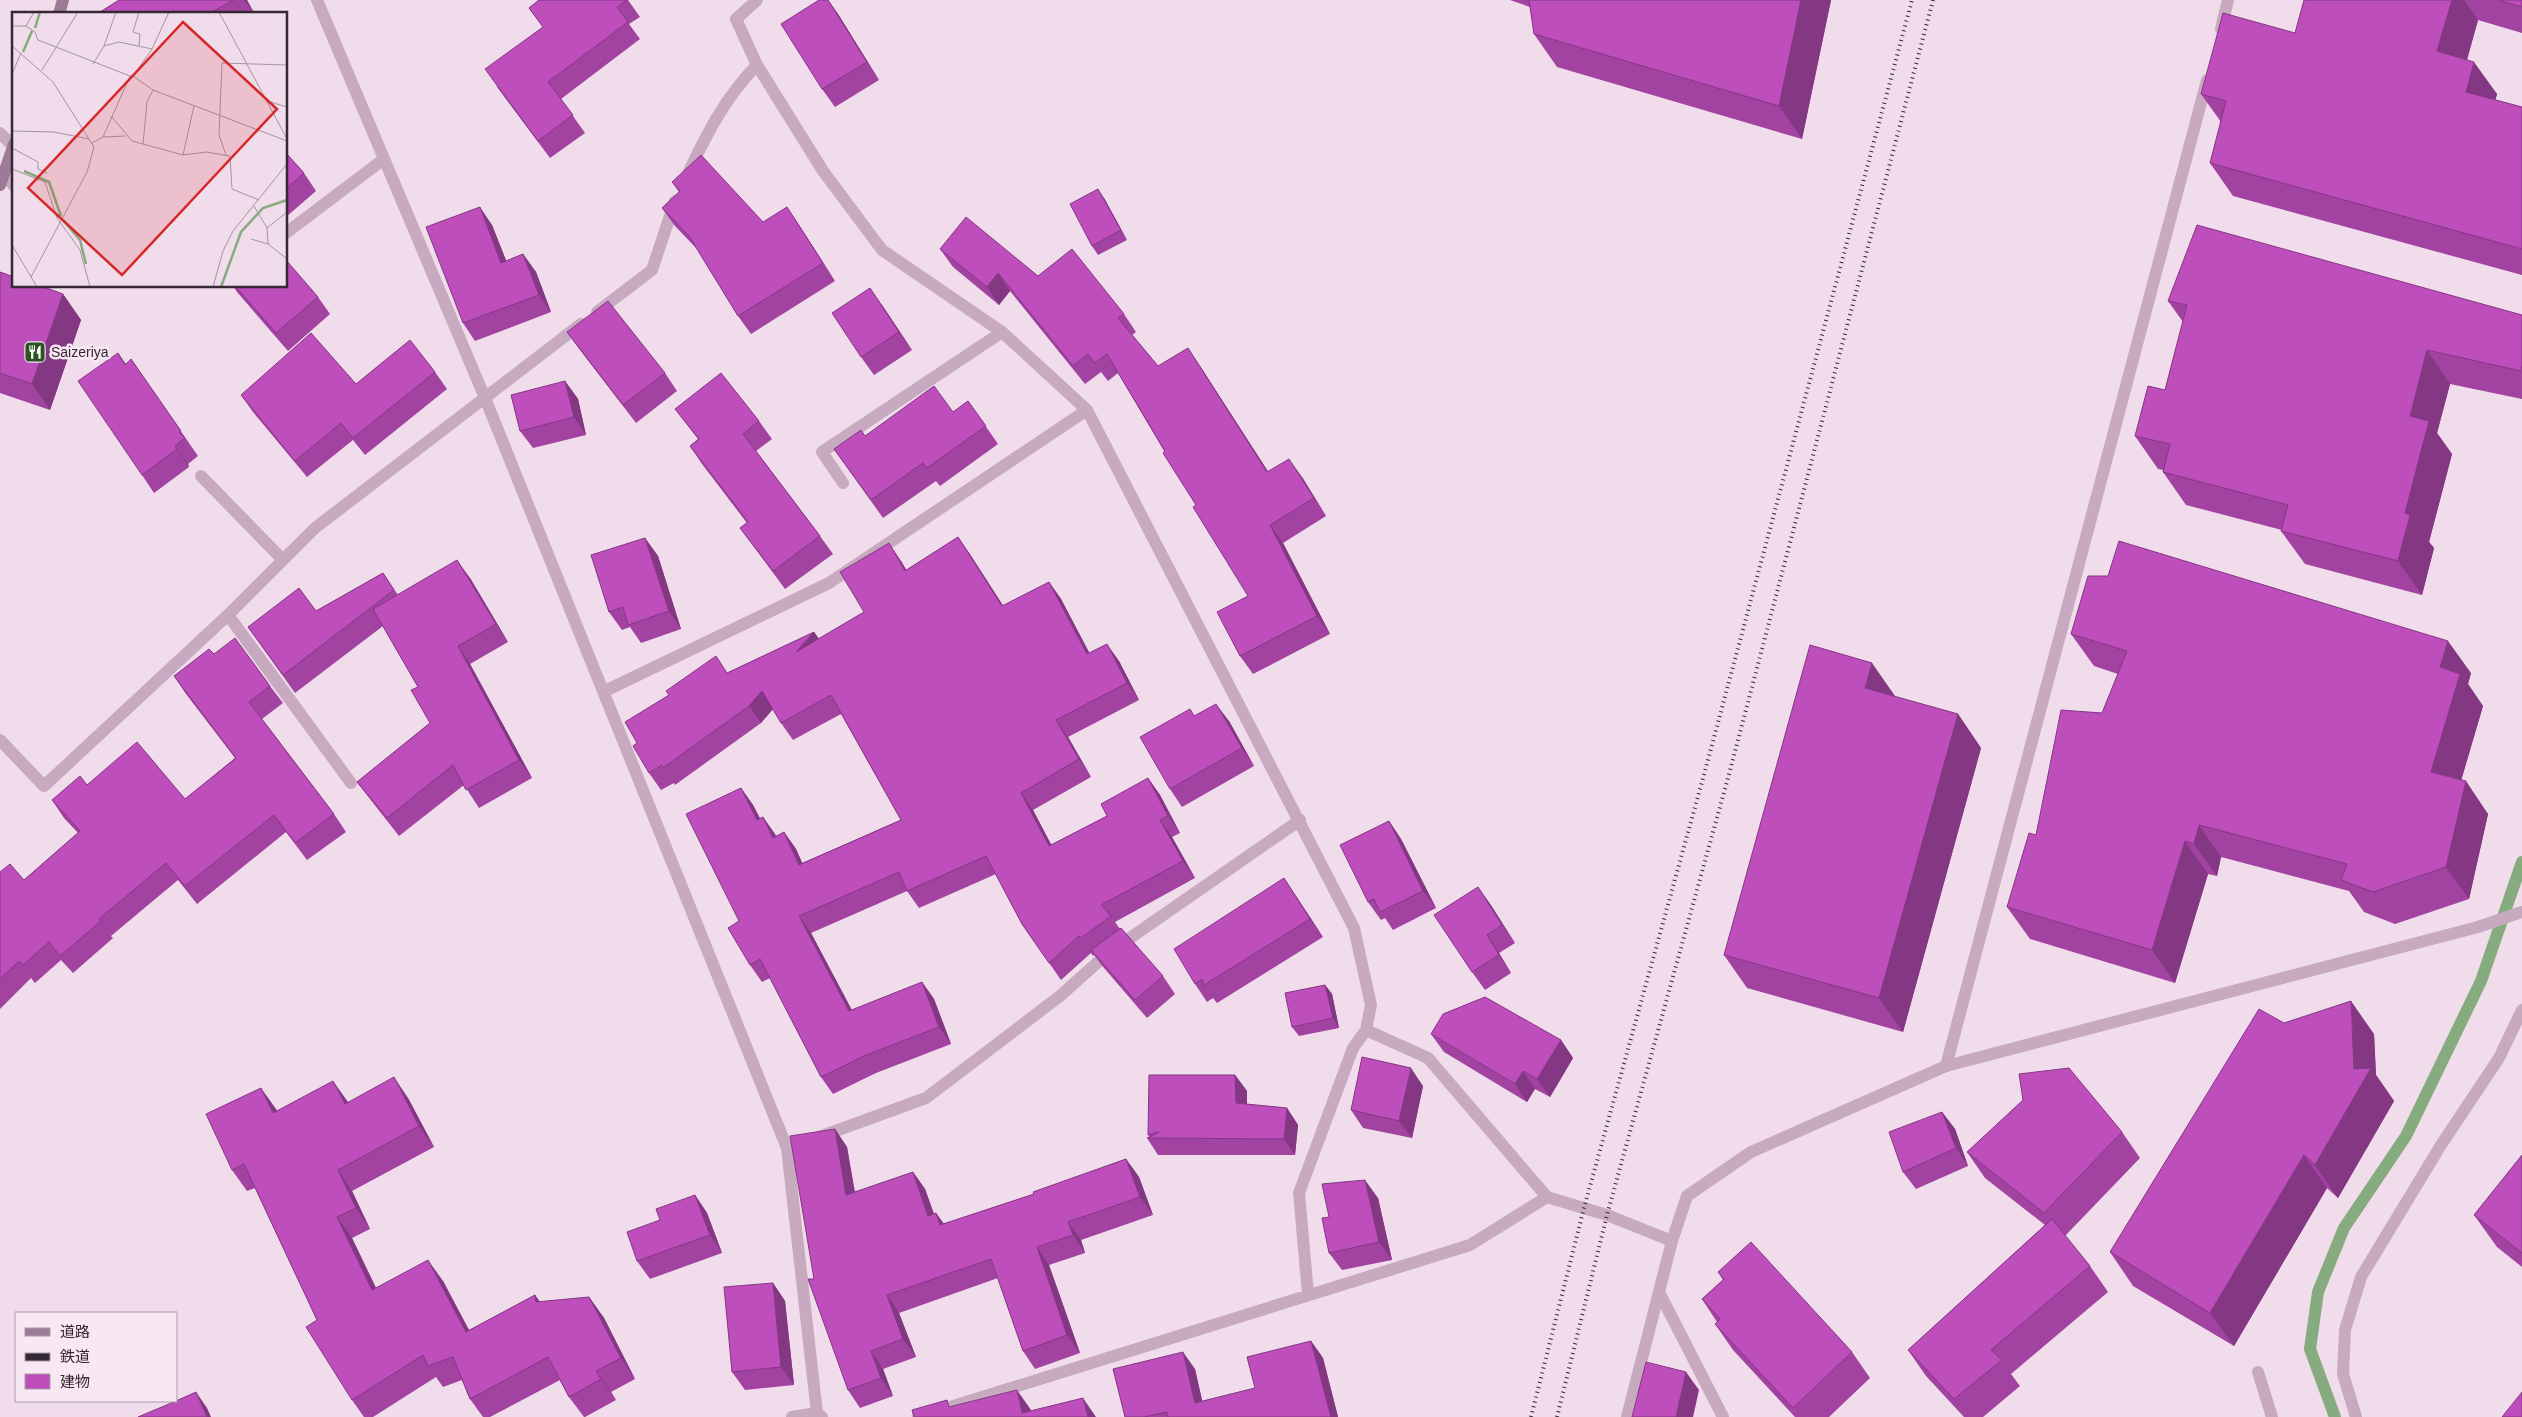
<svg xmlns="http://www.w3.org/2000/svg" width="2522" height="1417" font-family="Helvetica,'Noto Sans JP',sans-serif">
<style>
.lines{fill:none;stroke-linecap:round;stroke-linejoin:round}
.stream{stroke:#86ab7e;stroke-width:12}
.service{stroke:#c7a9c0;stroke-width:12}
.minor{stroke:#c7a9c0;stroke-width:12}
.secondary{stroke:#9b7b96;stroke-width:12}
.rail{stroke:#352834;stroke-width:4;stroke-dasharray:1 4;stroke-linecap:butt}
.wall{fill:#a343a1}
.shaded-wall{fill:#843783}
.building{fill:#bd4ebb;stroke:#843783}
.labels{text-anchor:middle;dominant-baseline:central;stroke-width:5;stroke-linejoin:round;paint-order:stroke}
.poi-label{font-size:14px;fill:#352834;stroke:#f8e8f3;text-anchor:start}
.inset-river{fill:none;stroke:#86ab7e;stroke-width:2.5}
.inset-road{fill:none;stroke:#a594a1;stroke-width:1}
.view{fill:#d62828;fill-opacity:0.15;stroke:#d62828;stroke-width:2.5}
.inset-edge{fill:none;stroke:#352834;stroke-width:2.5}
</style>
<rect width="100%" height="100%" fill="#f0dcea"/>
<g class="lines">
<!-- stream -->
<path class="stream" d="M2335,1417l-25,-68 8,-57 26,-64 62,-92 75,-155 41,-119"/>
<!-- service -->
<path class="service" d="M2221,29l7,-29
M4,173l10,13
M286,233l98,-74
M843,483l-21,-31 180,-120
M228,615l123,168
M1946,1066l261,-986"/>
<!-- minor -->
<path class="minor" d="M317,0l168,398 302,750 30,265
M757,0l-21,19 21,46 66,106 59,79 120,82 85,78 267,518 17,77 -5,25 -13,18 -54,145 9,101
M0,133l13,13
M686,178c19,-41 39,-81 71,-113
M597,312l55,-42 23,-69
M201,476l82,84
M605,691l224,-108 258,-173
M0,740l44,46 184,-171 87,-87 266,-204
M1366,1030l62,28 119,139
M819,1137l107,-39 134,-102 47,-42 193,-134
M1659,1292l64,125
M2258,1372l14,45
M792,1417l25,-4 5,4
M918,1417l552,-172 77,-48 60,18 65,26
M1627,1417l45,-176 15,-45 64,-44 195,-86 532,-139 44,-15
M2356,1417l-13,-43 2,-44 16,-53 80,-132 58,-87 23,-48"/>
<!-- secondary -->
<path class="secondary" d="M59,14l4,-14
M0,185l14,-41"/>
<!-- rail -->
<path class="rail" d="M1531,1417l53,-209 121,-437 207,-771
M1557,1417l50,-202 121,-437 205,-778"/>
</g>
<!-- wall -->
<path class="wall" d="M119,0h128l7,13 -157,1z
M539,0h89l12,17 -11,7 11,15 -79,60 24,34 -35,25 -53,-71 46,-60 -14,-19z
M828,0l10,14 41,66 -44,27 -13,-18z
M1510,0h321l-29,139 -245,-72 -23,-33 -4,-27z
M2304,0h218v33l-44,-13 -11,40 30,34 -2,6 27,7v168l-289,-79 -23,-33 11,-41 -20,-28 94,-61z
M286,153l18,20 12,18 -30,26z
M672,182l91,40 36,3 36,56 -84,53 -13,-18 -41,-67 -22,-23 -13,-18 17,-16z
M1104,198l23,42 -29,15 -6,-9z
M492,225l14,36 17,-7 13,18 15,40 -76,29 -12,-18z
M940,249l98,27 86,38 12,18 -4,3 26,31h42l68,106 34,5 24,39 -43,27 47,91 -77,40 -13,-18 8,-60 -52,-91 -78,-132 -10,8 -7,-9 -16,12 -75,-93 -11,14 -46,-38z
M0,272l63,22 18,26 -31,90 -50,-17z
M233,286h53l32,11 12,17 -42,37 -51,-59z
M2168,301l354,14v84l-72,-15 -13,49 15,21 -23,88 5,6 -12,47 -117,-31 -24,-33 1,-1 -96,-25 -23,-33v-2l-5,-1 -23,-33 30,-46 18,-68z
M882,305l30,45 -38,25 -13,-18z
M567,332l98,41 12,18 -41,32 -56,-73z
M118,353l8,11 5,-5 67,97 -10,8 1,3 -35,26 -12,-18z
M435,372l12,17 -82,66 -12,-15 -46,37 -54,-65 -12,-17 115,-11z
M565,381l13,18 8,36 -53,13 -13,-17z
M968,401l30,43 -58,42 -4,-5 -53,37 -49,-69 31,-13 88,-24z
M675,409l84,12 13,18 -16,12 64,85 13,18 -48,35 -45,-61 7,-5 -45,-59 -12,-18 8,-7z
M958,537l45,69 46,-24 12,17 28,54 30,8 20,39 -71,37 23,40 -58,33 18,35 56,-29 41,-38 12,17 20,38 -8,4 23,41 -80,44 5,7 43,47 12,18 -28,24 -43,-50 -10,-13 -1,1 -2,-3 -30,27 -39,-56 -26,-50 -77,34 -12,-17 -96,42 41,77 70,-28 12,17 17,45 -75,29 -43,21 -12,-17 -51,-99 -8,4 -12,-17 -11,-44 2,-133 12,17 7,13 3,-1 13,19 8,-4 12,17 6,14 99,-43 -60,-106 -48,26 -12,-17 -8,-14 -12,14 -86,62 -1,-2 -13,7 -12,-17 -12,-30 90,-70 87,-41 5,7 45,-27 37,-51 5,9z
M645,538l13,18 23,73 -40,14 -11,-16 -8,3 -13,-18z
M383,573l15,22 72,-17 38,64 -38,22 62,114 -53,30 -15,-23 -65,51 -29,-37 -13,-17 73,-59 -12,-36 -35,-61 -88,67 -47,-66 68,-16z
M2071,634l400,39 -3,11 15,22 -22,74 27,34 -19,85 -74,25 -31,-12 -15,-21 -128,-34 -4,19 -9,-2 -33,109 -145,-44 -23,-32 29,-72 66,-122 16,-39 -24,-8z
M214,654l56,32 13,17 -21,16 72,95 12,18 -39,28 -21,-28 -89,72 -19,-24 -67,56 2,2 -40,35 -12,-13 -26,23 -4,-5 -31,31v-137l24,8 54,-47 -14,-15 -12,-18 133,-1 50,-41 -49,-64 -12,-18z
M1895,696v1l63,17 23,34 -78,284 -156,-44 -23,-33z
M1195,716l34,5 25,45 -72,41 -12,-18z
M1389,821l12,18 35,69 -43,22 -8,-12 -4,2 -13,-18z
M1284,878l39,59 -106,66 -4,-5 -6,4 -12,-18z
M1478,887l37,56 -16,10 12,20 -26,17 -13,-18z
M1325,985l7,9 7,34 -40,8 -7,-9z
M2284,1023l90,11 2,41 18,26 -56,97 -11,-10 -93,158 -101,-60 -23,-34z
M1431,1034l130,6 12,18 -23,39 -15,-8 -8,13 -83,-50z
M1235,1075l12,16v13l40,4 11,17 -3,30h-137l-11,-17 3,-1 -2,-2z
M1423,1086l-11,52 -49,-10 -12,-18z
M408,1098l26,49 -82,44 18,38 -18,9 24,50 67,-7 26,49 66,-35 5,7 49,-5 15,21 31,61 -24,13 5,8 -31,17h-1l-15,-20 -9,-17 -70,37h-7l-13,-18 -8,-19 -19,7 -7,-10 -63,40h-9l-12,-17 -35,-80 -62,-132 -8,3 -15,-21 44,-61 1,2 71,-9z
M1942,1112l13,17 13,37 -52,23 -13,-17z
M835,1129l12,18 8,45 58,-20 12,17 9,25 2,-1 8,11 90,-30 92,-35 13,18 14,38 -72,25 4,13 -36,12 31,88 -45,16 -12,-18 -25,-73 -99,35 17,44 -33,12 10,27 -33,12 -12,-18 -34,-111z
M2122,1132l18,26 -75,78 25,30 18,26 -97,82 9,12 -37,31h-19l-38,-41 -18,-26 137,-125 -60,-47 -18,-26z
M2522,1155v112l-25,-20 -23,-32z
M695,1195l12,18 15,40 -72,26 -13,-18 23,-41z
M1378,1198l14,62 -50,10 -13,-17v-36z
M1718,1272l134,80 18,26 -41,39h-34l-62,-67 -18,-26 2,-2 -15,-23 21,-19z
M773,1283l12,18 9,84 -49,5 -13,-18z
M1311,1341l12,17 15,59h-213l70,-48 7,32 53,-13z"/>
<!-- shaded-wall -->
<path class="shaded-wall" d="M244,0h3l7,13z
M828,0l10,14 41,66 -12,-18z
M1801,0h30l-29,139 -23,-33z
M2452,0h12l14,20 -18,64 -23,-33z
M2474,62l23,32 -8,30 -23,-32z
M1098,189l6,9 23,42 -6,-10z
M480,207l12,18 22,55 -13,-17z
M787,207l12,18 36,56 -12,-18z
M523,254l13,18 15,40 -12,-17z
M998,273l12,18 -11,14 -12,-18z
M870,288l12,17 30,45 -13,-18z
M63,294l18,26 -31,90 -18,-26z
M1188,348l12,18 80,124 -13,-18z
M2427,350l23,34 -13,49 15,21 -23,88 5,6 -12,47 -24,-34 12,-145z
M565,381l13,18 8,36 -12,-18z
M175,446l13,18 1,3z
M1289,459l13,18 24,39 -12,-18z
M1270,525l13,18 47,91 -13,-18z
M958,537l12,17 45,70 -13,-18z
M645,538l13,18 23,73 -12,-18z
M889,543l12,18 16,27 -12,-17z
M457,560l13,18 38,64 -12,-18z
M1049,582l12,17 38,72 -12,-17z
M814,632l12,17 -30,3z
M2448,641l23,32 -3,11 15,22 -29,99 -23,-33 9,-105z
M1107,644l12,17 20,39 -12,-17z
M458,646l12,18 62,114 -13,-18z
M1872,663l23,33 -7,26 -23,-34z
M762,691l12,17 -13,15 -12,-17z
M1216,704l13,17 25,45 -12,-18z
M1958,714l23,34 -78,284 -24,-34z
M1056,720l12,17 23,40 -12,-18z
M1148,778l12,17 20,38 -12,-17z
M2466,781l22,33 -19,85 -23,-32z
M741,788l12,17 16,32 -12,-17z
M1021,793l12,17 28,53 -12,-17z
M763,817l12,17 10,21 -12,-17z
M1160,820l12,17 23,41 -12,-17z
M1389,821l12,18 35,69 -13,-17z
M2199,825l22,32 -4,19 -23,-32z
M784,832l12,17 15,33 -12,-17z
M2185,841l23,33 -33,109 -23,-33z
M1284,878l12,18 27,41 -13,-18z
M1478,887l13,18 24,38 -13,-18z
M799,916l12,17 50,95 -12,-17z
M1487,935l12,18 12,20 -12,-18z
M922,982l12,17 17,45 -12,-17z
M1325,985l7,9 7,34 -6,-10z
M2351,1001l23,33 2,41 18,26 -56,97 -23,-33 39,-96z
M1561,1040l12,18 -23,39 -13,-18z
M1411,1068l12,18 -11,52 -13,-17z
M1523,1071l12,18 -8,13 -12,-18z
M1235,1075l12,16v28l-11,-16z
M394,1077l14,21 26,49 -15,-21z
M333,1081l15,21 -3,2z
M261,1088l15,21 12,25 -15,-21z
M1287,1108l11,17 -3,30 -11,-16z
M1942,1112l13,17 13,37 -12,-18z
M835,1129l12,18 11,66 -12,-18z
M2304,1155l23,33 -93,158 -24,-33z
M1126,1159l13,18 14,38 -13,-18z
M338,1170l14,21 18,38 -14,-21z
M913,1172l12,17 16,45 -13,-18z
M1365,1180l13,18 14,62 -13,-18z
M695,1195l12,18 15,40 -12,-18z
M936,1213l13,18 -9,-6z
M337,1217l15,21 35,73 -15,-21z
M1068,1222l13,18 4,13 -12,-18z
M1037,1247l12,18 31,88 -13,-18z
M428,1260l15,21 38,72 -15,-21z
M773,1283l12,18 9,84 -13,-18z
M535,1295l15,21 -14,-14z
M887,1295l12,18 17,44 -13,-18z
M589,1297l15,21 31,61 -14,-21z
M1311,1341l12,17 15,59h-7z
M871,1351l12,18 10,27 -12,-18z
M1183,1352l12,17 11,48 -11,-14z
M596,1371l15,21 5,8 -15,-21z
M1686,1372l13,18 -6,27h-17z
M1017,1390l14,20 1,7 -10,-4z
M196,1392l11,16 4,9h-4z
M1083,1398l13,19h-8z"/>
<!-- building -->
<path class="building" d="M119,0h115l-26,14h-111z
M539,0h88l-10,7 11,15 -80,60 25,33 -35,26 -53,-72 58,-42 -14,-19z
M819,0h9l39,62 -45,27 -41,-65z
M1529,0h272l-22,106 -245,-72z
M2304,0h148l-15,51 37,11 -8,30 56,15v142l-312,-86 16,-62 -25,-7 22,-81 72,20z
M2498,0h24v7z
M286,153l18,20 -18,16z
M701,155l62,67 24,-15 36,56 -85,53 -49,-80 -27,-28 18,-17 -8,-9z
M1098,189l23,41 -29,16 -22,-42z
M480,207l21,56 22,-9 16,41 -76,28 -37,-96z
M966,217l72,59 34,-27 52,65 -6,4 40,48 30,-18 79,124 22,-13 25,39 -44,27 47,91 -77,40 -23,-44 31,-16 -55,-89 3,-2 -33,-52 2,-2 -58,-97 -12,9 -7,-9 -15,12 -75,-93 -11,14 -47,-38z
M2197,225l325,90v50l-1,6 -94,-21 -17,66 19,5 -24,92 5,2 -12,46 -117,-30 7,-26 -125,-33 7,-28 -35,-8 13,-50 17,4 22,-85 -19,-4z
M286,260l32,37 -42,36 -41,-47h51z
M0,272l14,5v9h27l22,8 -31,90 -32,-11z
M870,288l29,44 -38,25 -29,-44z
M608,301l57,72 -42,32 -56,-73z
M311,333l45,51 54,-44 25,32 -82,66 -12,-15 -46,38 -54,-66z
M118,353l7,12 6,-6 50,72 -2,1 6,6 -10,8 2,3 -35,26 -64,-94z
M721,373l38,48 -16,13 77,102 -47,35 -33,-43 8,-6 -58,-76 9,-7 -24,-30z
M565,381l9,36 -54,14 -9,-36z
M934,386l19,26 15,-11 18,25 -59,42 -4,-5 -52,37 -37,-51 27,-19 4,6z
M958,537l44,69 47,-24 38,72 20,-10 20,39 -71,37 23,39 -58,34 28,53 58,-30 -6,-12 47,-26 20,38 -8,4 23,41 -82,44 10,11 -30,22 -2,-2 -30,27 -27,-39 -36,-68 -79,35 -8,-19 -100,44 50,95 73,-29 17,45 -75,29 -43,21 -61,-118 -10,6 -22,-37 11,-7 -53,-107 55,-26 16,32 6,-3 10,21 11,-6 15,33 102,-45 -70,-125 -50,28 -19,-32 -13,15 -86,62 -1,-3 -13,8 -16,-27 4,-3 -12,-21 44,-27 -3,-4 50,-35 11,17 87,-41 -18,20 68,-40 -24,-40 49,-29 16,28z
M645,538l24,73 -41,14 -5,-18 -14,5 -18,-57z
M2119,541l329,100 -8,26 20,7 -29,98 35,9 -20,86 -73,25 -32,-12 6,-16 -148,-39 -5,19 -9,-3 -33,109 -145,-43 22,-74 7,2 25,-125 41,3 25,-62 -56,-17 17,-58h20z
M457,560l39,64 -38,22 61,114 -53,30 -13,-25 -66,53 -30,-36 73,-59 -19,-33 7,-3 -45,-78z
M383,573l11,17 -111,85 -35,-48 51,-39 17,23z
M235,638l35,48 -21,16 85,112 -39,29 -21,-28 -89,71 -19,-23 -67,56 2,2 -41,35 -11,-14 -26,23 -4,-4 -19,18v-107l10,-8 14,16 56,-49 -28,-31 28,-24 7,9 50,-43 48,57 51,-41 -62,-82 35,-27 5,5z
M1810,645l62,18 -7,25 93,26 -79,284 -155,-43z
M1216,704l26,44 -72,41 -30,-52 50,-28 4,7z
M1389,821l34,70 -43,21 -6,-13 -6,3 -28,-57z
M1284,878l26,41 -106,66 -2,-6 -7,5 -21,-35z
M1478,887l24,38 -15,10 12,20 -27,17 -38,-57z
M1121,928l42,48 -28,24 -44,-50z
M1325,985l8,33 -41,9 -7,-34z
M1485,997l76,43 -24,39 -14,-8 -8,13 -84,-50 12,-20z
M2351,1001l3,68 17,-1 -56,97 -11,-10 -94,158 -100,-61 149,-243 25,14z
M1362,1057l49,11 -12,53 -48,-11z
M2069,1068l53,64 -78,81 -77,-61 56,-52 -4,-26z
M1149,1075h86l1,28 51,5 -3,31 -137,-1 12,-6 -11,3z
M394,1077l25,49 -81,44 18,38 -19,9 35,73 56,-30 38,72 69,-37 1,7 53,-5 32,61 -25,13 5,8 -32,18 -21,-40 -78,42 -17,-42 -25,9 -5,-11 -71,45 -46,-73 11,-7 -73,-156 -12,6 -26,-56 55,-26 12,25 60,-32 12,23z
M1942,1112l14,36 -53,24 -14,-40z
M835,1129l11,66 67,-23 15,44 8,-3 4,12 94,-31 -1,-2 93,-33 14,38 -72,25 5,13 -36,12 30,88 -44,16 -32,-92 -104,36 16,44 -32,12 10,27 -33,12 -40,-111h6l-24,-143z
M2522,1155v98l-48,-38z
M1365,1180l14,62 -50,11 -7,-35 7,-1 -7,-33z
M695,1195l15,40 -73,26 -10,-29 33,-12 -4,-11z
M2052,1219l38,47 -99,84 11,10 -48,39 -46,-49z
M1751,1242l101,110 -59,56 -78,-84 5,-5 -18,-20 22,-20 -6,-7z
M773,1283l8,84 -49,5 -8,-85z
M1311,1341l20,76h-163l-1,-5 -23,5h-19l-12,-48 70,-17 12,51 60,-15 -8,-31z
M1646,1362l40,10 -10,45h-44z
M1017,1390l5,23 61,-15 5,19h-174l-2,-7 35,-10 2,7z
M196,1392l11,25h-69l38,-16z
M2522,1392v25h-20z"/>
<!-- icons -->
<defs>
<g id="restaurant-square" transform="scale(1.125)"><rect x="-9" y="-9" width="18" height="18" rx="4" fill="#295321" stroke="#f8e8f3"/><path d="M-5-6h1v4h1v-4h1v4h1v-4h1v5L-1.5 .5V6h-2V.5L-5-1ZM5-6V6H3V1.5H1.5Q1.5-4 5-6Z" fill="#fff"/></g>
</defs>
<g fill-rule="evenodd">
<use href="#restaurant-square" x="35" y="352"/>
</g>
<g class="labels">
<!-- poi labels -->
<g class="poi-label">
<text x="51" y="352">Saizeriya</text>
</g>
</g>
<!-- overview -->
<g transform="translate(12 12)">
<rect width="275" height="275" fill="#f0dcea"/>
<path class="inset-river" d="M23,16l5,-16M11,40l9,-21M12,159l25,11 12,34M51,208l17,20 6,24M209,275l20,-55 22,-24 24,-8"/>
<path class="inset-road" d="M127,0l-6,20 7,2 -1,12M207,0l68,127M0,14h14l9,6 3,8 92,36M14,14l8,-14M0,34l41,36 41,65 -7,25 -56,105M92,34l15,-4 33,7M81,52l11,-18 12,-34M30,58l36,-58M0,62l9,-21M121,64l20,14 134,51M255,89l20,6M99,104l21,25 51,14 23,-3 24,4 2,33 27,11M0,119l42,1 35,7M91,125l22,-1M80,131l11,-6 27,-61h3l19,-27 17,-37M131,132l4,-42 6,-12M0,136l26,14v7l9,4M171,143l11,-49M214,143l-7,-20 3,-72 65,2M0,157l33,13 12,36 23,32 10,37M242,194l13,22 1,16 19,15M255,216l20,-16M239,227l17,5M0,233l25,42M201,275l10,-36 10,-20 54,-67"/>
<path class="view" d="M171,10l94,87 -155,166 -94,-87z"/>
<rect width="275" height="275" class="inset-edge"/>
</g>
<!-- legend -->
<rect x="15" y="1312" width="162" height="90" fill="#f8e8f3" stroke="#aa9ba7"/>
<rect x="25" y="1328" width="25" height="8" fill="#9b7b96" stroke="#aa9ba7"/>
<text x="60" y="1337" font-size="15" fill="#352834">道路</text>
<rect x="25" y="1353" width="25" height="8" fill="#352834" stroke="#aa9ba7"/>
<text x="60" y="1362" font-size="15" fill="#352834">鉄道</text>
<rect x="25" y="1374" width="25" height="15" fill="#bd4ebb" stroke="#aa9ba7"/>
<text x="60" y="1387" font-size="15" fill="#352834">建物</text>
</svg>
